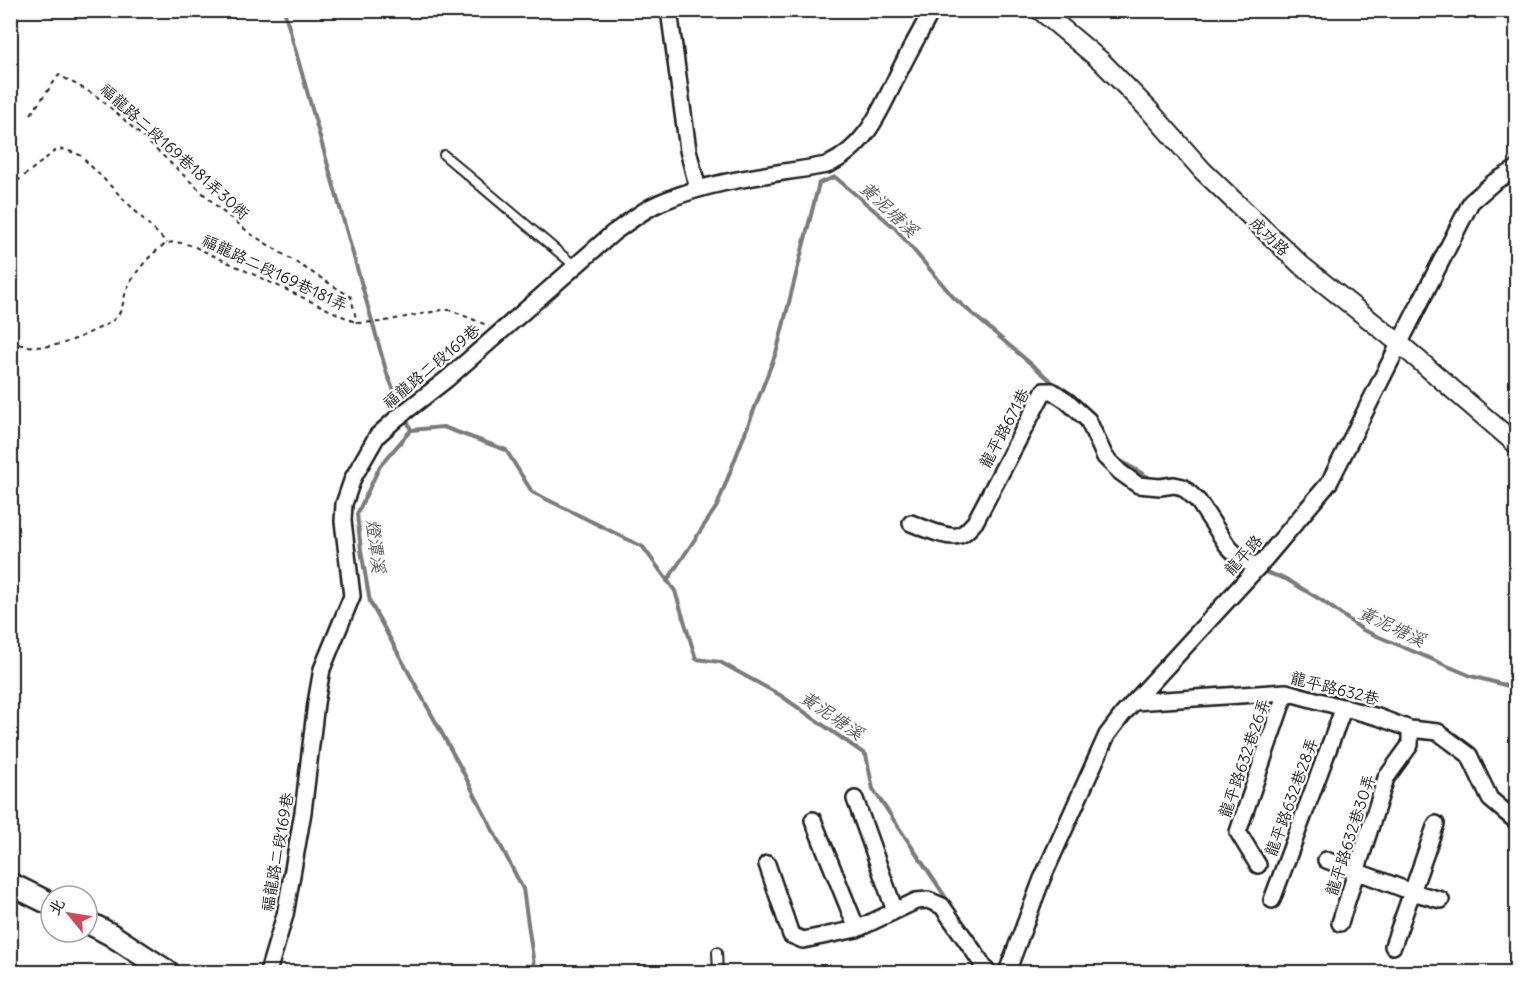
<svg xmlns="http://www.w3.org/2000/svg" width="1527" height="983" font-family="Delius,'LXGW WenKai TC',sans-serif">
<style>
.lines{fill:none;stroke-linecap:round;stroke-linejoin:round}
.stream{stroke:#7a7a7a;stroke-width:4}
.service-casing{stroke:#1c1c1c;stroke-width:12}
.minor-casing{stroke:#1c1c1c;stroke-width:20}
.tertiary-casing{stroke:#1c1c1c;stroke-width:22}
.secondary-casing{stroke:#1c1c1c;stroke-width:26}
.path{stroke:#1c1c1c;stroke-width:2;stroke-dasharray:4.5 4.5;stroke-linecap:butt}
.service{stroke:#fff;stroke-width:8}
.minor{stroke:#fff;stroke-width:15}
.tertiary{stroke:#fff;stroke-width:18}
.secondary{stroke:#fff;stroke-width:21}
.labels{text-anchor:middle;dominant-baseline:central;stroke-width:4.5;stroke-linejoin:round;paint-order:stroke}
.street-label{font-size:16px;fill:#1c1c1c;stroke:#fff}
.water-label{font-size:18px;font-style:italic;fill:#5a5a5a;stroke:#fff}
</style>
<rect width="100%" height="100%" fill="#fff"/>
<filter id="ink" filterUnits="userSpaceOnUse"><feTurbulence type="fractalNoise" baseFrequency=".0167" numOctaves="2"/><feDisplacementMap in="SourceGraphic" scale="12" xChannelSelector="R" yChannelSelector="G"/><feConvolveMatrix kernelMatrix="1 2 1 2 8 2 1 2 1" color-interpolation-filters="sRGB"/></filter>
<g filter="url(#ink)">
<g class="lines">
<!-- stream -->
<path class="stream" d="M284,10l103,364 15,35
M405,416l6,14 -31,36 -23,48 4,36 9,52 92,168 61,119 12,83
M411,430l32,-3 63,23 26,42 111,55 32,44 21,68 24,3 60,33 86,60 7,34 110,164
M1108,447l6,10 41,24
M1172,491l16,9 8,10
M1265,572l21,7 35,21 42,30 108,46 45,12
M667,581l50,-75 60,-156 42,-167 16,-6 60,51 59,70 104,89"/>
<!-- service casing -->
<g class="service-casing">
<path id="service" d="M444,155l131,111
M717,952l1,20"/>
</g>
<!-- minor casing -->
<g class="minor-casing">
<path id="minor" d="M669,10l19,140 10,39
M911,523c11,4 38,17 49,12 6,-2 11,-9 15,-13l69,-131h8l15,10 21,19 17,37 15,15 18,13 22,2 14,-2 9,2 15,14 29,44 14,15 18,6
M1134,702l152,-10 92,25 32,12 28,3 31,23 21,44 26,22
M855,799l40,112
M813,820l44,109
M1326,860l86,32 29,8
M767,864l24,71 12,5 54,-11 59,-28 12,-1 14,6 35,50 10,16
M1258,865l-20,-33 48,-140
M1272,900l72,-193
M1340,923l46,-145 24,-33v-16
M1393,946l43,-122
M268,972l17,-57 18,-103 13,-109 6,-34 30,-73 -9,-75 1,-17 9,-26 24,-42 20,-18 50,-39 166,-146c16,-11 32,-25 51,-32 52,-22 108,-26 163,-36 40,-18 54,-56 72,-93 10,-21 22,-41 33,-62
M1007,972l35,-93 65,-144 16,-21 136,-148 70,-83 142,-281 23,-20 22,-13"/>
</g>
<!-- tertiary casing -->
<g class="tertiary-casing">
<path id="tertiary" d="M1040,10l61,51 48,49 54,61 98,94 99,79 116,100"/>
</g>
<!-- secondary casing -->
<g class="secondary-casing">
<path id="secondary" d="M10,884l41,20
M87,922l23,12 58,38"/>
</g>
<!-- path -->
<path class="path" d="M31,114l28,-39 36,20 22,18 105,98 29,23 100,63 6,26
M10,187l45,-36 8,-2 17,6 87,88
M10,342c33,10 55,3 85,-12 9,-4 17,-7 23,-15 6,-8 5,-17 9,-26 6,-14 25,-38 39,-45 8,-4 20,0 27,2l164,77 23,-1 62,-12h8l39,16"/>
<!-- service -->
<use href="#service" class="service"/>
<!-- minor -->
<use href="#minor" class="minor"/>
<!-- tertiary -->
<use href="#tertiary" class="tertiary"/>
<!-- secondary -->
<use href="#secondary" class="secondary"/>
</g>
</g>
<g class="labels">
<!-- street labels -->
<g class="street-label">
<text transform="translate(175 151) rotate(42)">福龍路二段169巷181弄30衖</text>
<text transform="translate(1270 236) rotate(44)">成功路</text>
<text transform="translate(275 272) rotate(25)">福龍路二段169巷181弄</text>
<text transform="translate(431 366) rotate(-40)">福龍路二段169巷</text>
<text transform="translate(1004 428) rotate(-62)">龍平路671巷</text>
<text transform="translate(1243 555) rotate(-48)">龍平路</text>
<text transform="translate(1335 688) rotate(14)">龍平路632巷</text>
<text transform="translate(1244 758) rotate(-71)">龍平路632巷26弄</text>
<text transform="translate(1291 797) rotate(-70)">龍平路632巷28弄</text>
<text transform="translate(1350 835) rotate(-72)">龍平路632巷30弄</text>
<text transform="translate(277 852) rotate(-80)">福龍路二段169巷</text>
</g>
<!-- water labels -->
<g class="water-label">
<text transform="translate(889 209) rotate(43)">黃泥塘溪</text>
<text transform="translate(376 546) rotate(83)">燈潭溪</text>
<text transform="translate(1392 626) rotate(25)">黃泥塘溪</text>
<text transform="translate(832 715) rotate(34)">黃泥塘溪</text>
</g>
</g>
<!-- margin -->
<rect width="1527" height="983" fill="none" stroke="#fff" stroke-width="36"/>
<rect x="18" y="18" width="1491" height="947" fill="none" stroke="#1c1c1c" stroke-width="2" filter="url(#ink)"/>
<!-- north arrow -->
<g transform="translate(69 914) rotate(300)"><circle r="28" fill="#ffffff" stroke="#a4a4a4" stroke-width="1.5"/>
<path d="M0-4.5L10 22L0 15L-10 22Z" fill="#d1495b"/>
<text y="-9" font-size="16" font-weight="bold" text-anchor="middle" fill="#1c1c1c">北</text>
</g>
</svg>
